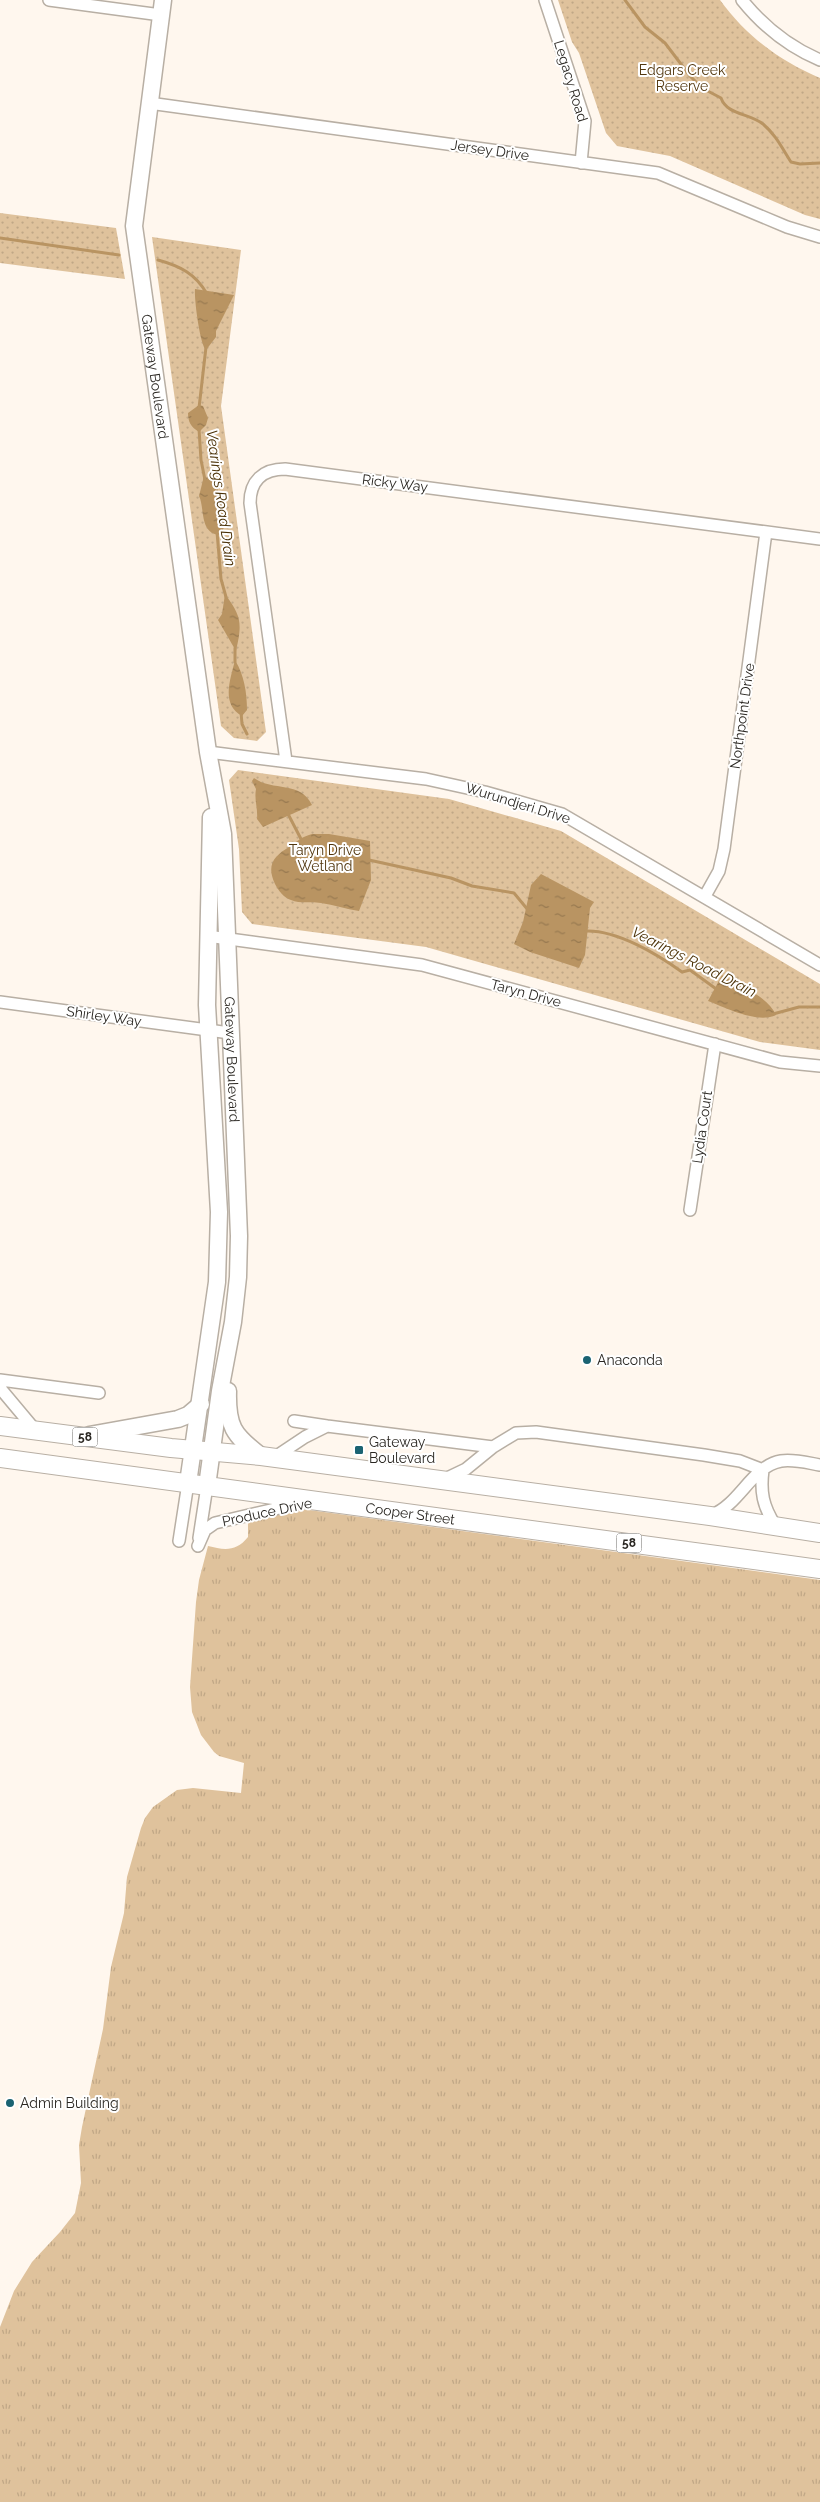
<svg xmlns="http://www.w3.org/2000/svg" width="820" height="2502" font-family="Raleway,sans-serif">
<style>
.grass{fill:url(#grass-tufts)}
.park{fill:url(#park-dots)}
.water{fill:url(#water-ripples)}
.lines{fill:none;stroke-linecap:round;stroke-linejoin:round}
.stream{stroke:#b99462;stroke-width:3}
.street-casing{stroke:#b8afa4;stroke-width:14}
.secondary-casing{stroke:#b8afa4;stroke-width:19}
.primary-casing{stroke:#b8afa4;stroke-width:20}
.street{stroke:#fff;stroke-width:11}
.secondary{stroke:#fff;stroke-width:16}
.primary{stroke:#fff;stroke-width:18}
.poi-dot{fill:#1b6372;stroke:#fff;stroke-width:2}
.labels{text-anchor:middle;dominant-baseline:central;stroke-width:4;stroke-linejoin:round;paint-order:stroke}
.shield{fill:#fff;stroke:#6a6864;stroke-width:1}
.shield-label{font-size:12px;font-weight:bold;fill:#2a2722}
.park-label{font-size:14px;fill:#52370f;stroke:#fff}
.street-label{font-size:14px;fill:#2a2722;stroke:#fff}
.poi-label{font-size:14px;fill:#2a2722;stroke:#fff;text-anchor:start}
.water-label{font-size:15px;font-style:italic;fill:#4b3106;stroke:#fff}
</style>
<defs>
<pattern id="grass-tufts" width="24" height="20" patternUnits="userSpaceOnUse" patternTransform="scale(1.25)"><rect width="24" height="20" fill="#dfc29c"/><path d="M3 7l-1-3M5 7V3M7 7l1-3M15 17l-1-3M17 17v-4M19 17l1-3" fill="none" stroke="#c0a786"/></pattern>
<pattern id="park-dots" width="8" height="8" patternUnits="userSpaceOnUse" patternTransform="scale(1.25)"><rect width="8" height="8" fill="#dfc29c"/><path d="M2 2h.1M6 6h.1" fill="none" stroke="#c0a786" stroke-width="1.8" stroke-linecap="round"/></pattern>
<pattern id="water-ripples" width="26" height="14" patternUnits="userSpaceOnUse" patternTransform="scale(1.25)"><rect width="26" height="14" fill="#b99462"/><path d="M2 4q2-2 4 0t4 0M15 11q2-2 4 0t4 0" fill="none" stroke="#977950"/></pattern>
</defs>
<rect width="100%" height="100%" fill="#fff7ee"/>
<!-- grass -->
<path class="grass" d="M294,1510h15l511,70v922h-820v-175l14,-36 18,-29 28,-30 15,-19 6,-30 -2,-38 3,-18 21,-98 8,-62 13,-54 3,-36 14,-49 4,-10 8,-11 24,-17 16,-2 48,5 3,-30 -25,-7 -5,-4 -13,-17 -9,-23 -2,-25 6,-85 3,-22 9,-34c16,4 28,6 40,-9v-18z"/>
<!-- park -->
<path class="park" d="M558,0h162c26,36 60,61 100,78v141l-15,-4 -135,-59 -53,-10 -11,-13 -27,-80 -7,-11z
M0,213l116,15 9,51 -125,-16z
M152,237l89,13 -20,156 45,326 -9,9 -23,-3 -13,-12z
M238,770l211,29 112,32 259,153v66l-60,-8 -334,-95 -174,-23 -10,-12 -3,-63 -10,-69z"/>
<!-- water -->
<path class="water" d="M195,289l39,6 -18,36v6l-10,13c-6,-5 -12,-51 -11,-61z
M199,405l4,1 5,12 -2,7 -7,7c-8,-5 -11,-10 -11,-19z
M204,476l11,7 10,25 1,15 -5,11 -3,1c-19,-4 -13,-27 -19,-39z
M225,594c17,23 17,30 11,57l-18,-31 4,-6z
M235,660c9,15 12,32 12,50l-5,6c-22,-12 -11,-38 -7,-56z
M254,778c19,14 46,2 58,27l-49,22 -6,-8c1,-11 -3,-19 -1,-30l-4,-8z
M312,834h17l41,7 1,39 -12,31c-13,-2 -25,-6 -38,-8 -9,-2 -21,1 -30,-3 -7,-2 -13,-10 -16,-16 -9,-19 -1,-28 14,-37 9,-6 12,-10 23,-13z
M541,874l53,28 -4,6 -5,47 -6,13 -49,-16 -16,-8 9,-22 8,-37z
M722,975c17,11 46,21 54,40 -18,9 -50,-7 -68,-14z"/>
<g class="lines">
<!-- stream -->
<path class="stream" d="M625,0l20,27 20,16 25,33 12,12 19,10c6,17 28,15 42,26 13,11 19,24 28,38l9,2 20,-1
M0,238l119,17
M158,260c22,6 38,14 49,34
M199,408l7,-61
M199,429l2,31 4,20
M217,532l4,47 5,18
M235,648v14
M241,712l1,12 5,10
M287,812l14,27
M369,860l82,18 21,8 42,7 14,17
M586,931c31,-1 71,23 96,41l8,-2 29,21
M773,1014l26,-7h21"/>
<!-- street casing -->
<g class="street-casing">
<path id="street" d="M49,0l112,15
M545,0l40,121 -4,42
M742,0c21,26 47,47 78,60
M149,103l509,70 129,54 33,10
M208,752l218,27 59,13 77,22 258,151
M286,761l-36,-258c0,-22 13,-34 35,-34l535,70
M705,896l14,-25 5,-22 42,-317
M207,936l215,29 358,97 40,4
M0,1002l230,31
M690,1210l25,-166
M0,1380l99,13
M0,1388l36,43
M294,1421l33,5
M275,1457l30,-20 22,-11 166,21 23,-14 20,-1 168,23 36,6 23,9
M763,1470c-3,22 0,36 12,55
M443,1480l23,-11 27,-22
M712,1515c28,-11 40,-49 69,-54 13,-2 27,2 39,4
M199,1538l8,-52
M179,1541l9,-58
M198,1546l7,-16 10,-7 86,-20"/>
</g>
<!-- secondary casing -->
<g class="secondary-casing">
<g id="secondary">
<path id="s1" d="M163,0l-29,226 74,526 15,82 16,402 -1,41 -5,45 -13,69 -13,95"/>
<path d="M228,1391c-1,35 5,44 33,65"/>
<path d="M89,1435l89,-16 10,-4 13,-11"/>
<path d="M188,1483l29,-201 2,-70 -12,-207 4,-188"/>
</g>
</g>
<!-- primary casing -->
<g class="primary-casing">
<g id="primary">
<path d="M0,1426l171,22 90,8 449,60 110,17"/>
<path id="s2" d="M0,1458l820,111"/>
</g>
</g>
<!-- street -->
<use href="#street" class="street"/>
<!-- secondary -->
<use href="#secondary" class="secondary"/>
<!-- primary -->
<use href="#primary" class="primary"/>
</g>
<!-- markers -->
<g class="poi-dot">
<circle cx="587" cy="1360" r="5"/>
<rect x="354" y="1445" width="10" height="10" rx="2.5"/>
<circle cx="10" cy="2103" r="5"/>
</g>
<g class="labels">
<!-- shield labels -->
<g class="shield">
<rect x="72.5" y="1427.5" width="25" height="19" rx="4"/>
<rect x="616.5" y="1533.5" width="25" height="19" rx="4"/>
</g>
<g class="shield-label">
<text x="85" y="1437">58</text>
<text x="629" y="1543">58</text>
</g>
<!-- park labels -->
<g class="park-label">
<text x="682" y="70">Edgars Creek<tspan x="682" dy="16">Reserve</tspan></text>
<text x="325" y="850">Taryn Drive<tspan x="325" dy="16">Wetland</tspan></text>
</g>
<!-- street labels -->
<g class="street-label">
<text transform="translate(571 81) rotate(73)">Legacy Road</text>
<text transform="translate(490 150) rotate(8)">Jersey Drive</text>
<text stroke="none"><textPath href="#s1" startOffset="380">Gateway Boulevard</textPath></text>
<text transform="translate(395 483) rotate(7)">Ricky Way</text>
<text transform="translate(742 716) rotate(-82)">Northpoint Drive</text>
<text transform="translate(518 803) rotate(17)">Wurundjeri Drive</text>
<text transform="translate(526 993) rotate(15)">Taryn Drive</text>
<text transform="translate(104 1016) rotate(8)">Shirley Way</text>
<text stroke="none"><textPath href="#s1" startOffset="1068">Gateway Boulevard</textPath></text>
<text transform="translate(702 1127) rotate(-82)">Lydia Court</text>
<text transform="translate(267 1512) rotate(-12)">Produce Drive</text>
<text stroke="none"><textPath href="#s2" startOffset="414">Cooper Street</textPath></text>
</g>
<!-- poi labels -->
<g class="poi-label">
<text x="597" y="1360">Anaconda</text>
<text x="369" y="1442">Gateway<tspan x="369" dy="16">Boulevard</tspan></text>
<text x="20" y="2103">Admin Building</text>
</g>
<!-- water labels -->
<g class="water-label">
<text transform="translate(221 498) rotate(82)">Vearings Road Drain</text>
<text transform="translate(694 962) rotate(27)">Vearings Road Drain</text>
</g>
</g>
</svg>
